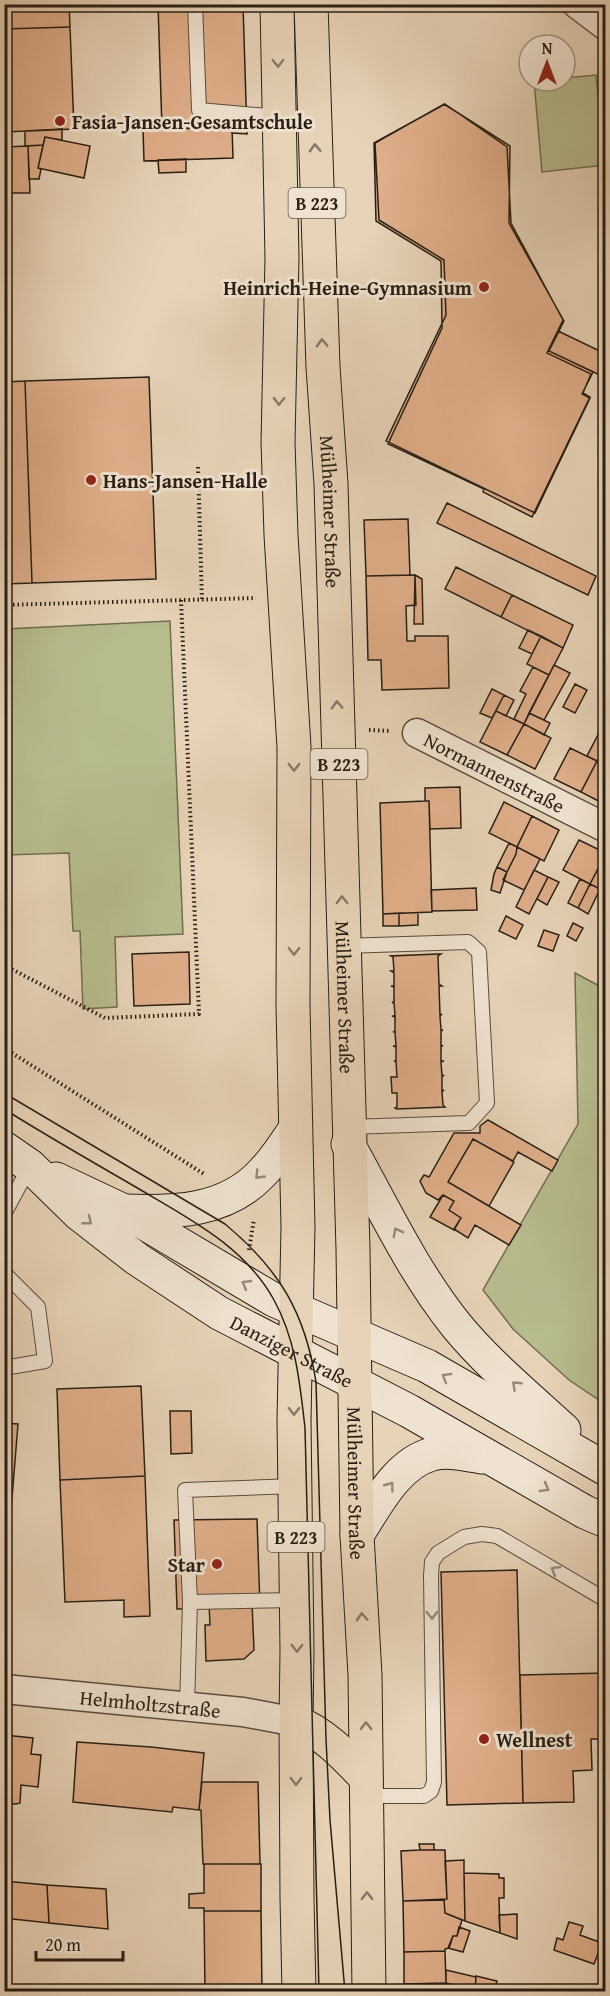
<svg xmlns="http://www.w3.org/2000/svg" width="610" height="1996" font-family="'Gentium Book Plus',serif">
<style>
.green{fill:#b7bc8d;stroke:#706e50;stroke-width:1.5}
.building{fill:#dfae8a;stroke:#291f14;stroke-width:1.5}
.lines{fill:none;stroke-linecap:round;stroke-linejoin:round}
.service-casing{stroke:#584c3d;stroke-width:16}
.minor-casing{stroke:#584c3d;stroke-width:31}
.secondary-casing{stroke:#291f14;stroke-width:35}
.primary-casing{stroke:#291f14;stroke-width:35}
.path{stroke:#291f14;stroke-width:4;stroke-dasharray:1.5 3;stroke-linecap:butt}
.service{stroke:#efe2d0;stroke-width:14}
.minor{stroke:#efe2d0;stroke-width:28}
.secondary{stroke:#efe2d0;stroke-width:33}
.primary{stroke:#e7d3b7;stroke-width:33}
.tram{stroke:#291f14;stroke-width:1.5}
.oneway{stroke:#887966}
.oneway2{stroke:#968a7b}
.poi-dot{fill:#8f2418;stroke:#efe2d0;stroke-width:2}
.labels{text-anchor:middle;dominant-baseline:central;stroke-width:6;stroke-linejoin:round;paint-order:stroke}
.shield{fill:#efe2d0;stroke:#645a4c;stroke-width:1.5}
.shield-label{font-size:18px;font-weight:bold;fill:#291f14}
.poi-label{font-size:20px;font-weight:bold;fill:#291f14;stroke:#efe2d0;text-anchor:start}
.street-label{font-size:20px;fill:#291f14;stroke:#efe2d0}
</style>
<rect width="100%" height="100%" fill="#e7d3b7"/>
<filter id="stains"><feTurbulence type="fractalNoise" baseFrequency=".00333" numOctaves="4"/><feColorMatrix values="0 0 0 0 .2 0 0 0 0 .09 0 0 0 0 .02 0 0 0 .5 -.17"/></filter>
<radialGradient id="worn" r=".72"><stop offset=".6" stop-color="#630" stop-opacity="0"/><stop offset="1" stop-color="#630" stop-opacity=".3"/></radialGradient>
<!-- green -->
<path class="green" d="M596,75l9,90 -63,7 -8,-91h31v-3z
M170,621l13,313 -68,3 2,70 -34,2 -3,-78h-7l-4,-78 -64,2v-226z
M575,973l30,16v415l-36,-24 -56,-51 -30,-39 95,-166z"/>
<!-- building -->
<path class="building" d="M4,4h65l1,23 -66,2z
M158,4h85l4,130 -15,-1v-6l-70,2z
M70,27l4,102 -70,3v-103z
M444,104l66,42 -1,77 55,98 -15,30 44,21 -11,22 8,4 -55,115 -149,-72 60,-126 -2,-55 -65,-40 -4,-77z
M445,104l62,43 4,76 52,97 -16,33 44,21 -8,19 7,4 -58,120 -49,-25 1,-3 -96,-45 54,-116 -1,-67 -65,-40 -2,-78z
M232,127l1,31 -89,3 -1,-31z
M62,129v11l-17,-3 -2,8 -18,1v-15z
M45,137l45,9 -6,32 -46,-10z
M43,145l-5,23 3,1 -2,10h-10l-1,-33z
M28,146l2,47h-26v-46z
M186,159v13l-27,1 -1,-13z
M558,331l48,23v24l-57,-27z
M149,377l7,202 -124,4 -7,-202z
M25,381l7,202 -28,1v-202z
M447,503l149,73 -8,19 -151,-72z
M408,519l2,56 -44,1 -2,-56z
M456,567l56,28 -11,22 -56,-28z
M415,575l1,30 -10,1 1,35h8v-5h33l1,52 -67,2 -1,-30h-13l-2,-84z
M415,575l7,4 1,45h-9z
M512,595l61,30 -10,23 -62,-31z
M528,630l13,6 -9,18 -13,-6z
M541,636l22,12 -14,27 -22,-11z
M554,665l16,8 -26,47 -15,-7z
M533,667l16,8 -25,49 -10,-5 12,-25 -6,-3z
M575,684l12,6 -12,23 -12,-6z
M492,689l12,6 -12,23 -12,-5z
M504,695l10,5 -8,16 -10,-5z
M496,711l28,13 -17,31 -27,-13z
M529,713l21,10 -6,12 -20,-11z
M524,724l27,14 -16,31 -28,-14z
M600,731l6,3v11l-9,16 -10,-5z
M606,745v20l-9,-4z
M570,748l27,13 -16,31 -27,-13z
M597,761l9,4v40l-25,-13z
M460,787l1,41 -31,1 -1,-28h-4v-13z
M425,801h4l3,111 -49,2 -3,-111z
M504,802l28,14 -15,31 -28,-14z
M532,816l27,14 -15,31 -27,-14z
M579,840l27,13 -16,31 -27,-14z
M509,843l8,4 -1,7 -9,18 -10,-5z
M517,847l23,12 -16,31 -21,-10 13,-26z
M606,854v38l-16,-8z
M497,867l10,5 -7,21 -9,-3 3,-16z
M534,870l14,7 -19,37 -13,-7z
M548,877l11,5 -12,23 -10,-6z
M580,879l10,5 -12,24 -10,-5z
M590,884l10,5 -12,25 -10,-6z
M476,888l1,22 -45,1 -1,-21z
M399,913v13h-16v-12z
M399,913h19v12l-19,1z
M506,916l17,9 -7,14 -17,-8z
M573,923l10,5 -7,13 -9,-5z
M544,930l15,5 -6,16 -15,-5z
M189,952l1,52 -56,2 -2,-52z
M438,954h3l-3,2 1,28 3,2h-3l1,29 2,-1 -2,2 1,14h2l-2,1v14l2,1h-2v15h3l-3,1 1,14 2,-1 -2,2v14l2,-1 -2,2 1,13 2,2 -48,2 -2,-1 2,-1v-14h-5l-1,-16h6l-1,-15 -2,-1h2v-14l-3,-1h3l-1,-14h-2l2,-1v-14l-3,-1h3l-1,-14 -2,1 2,-2v-14l-3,-1h3v-13l-3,-2h3l-1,-14 -2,-1z
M488,1120l70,40 -6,11 -34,-19 -5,9 -40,-22 -25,43 73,43 -12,20 -34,-20 -7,13 -14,-9 7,-11 -12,-8 5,-9 -11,-6 -5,5 -12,-7 -6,-12 4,-6 5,2 25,-44h26v-7z
M473,1139l41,23 -25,44 -41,-24z
M443,1195l11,6 -5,9 12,8 -7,12 -24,-13z
M141,1386l4,90 -85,4 -3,-91z
M170,1411h21l1,42 -21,1z
M4,1423l14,1 -8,99h-6z
M145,1476l5,140 -26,1v-17l-59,2 -5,-122z
M257,1519l3,88 -83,2 -3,-89z
M4,1523h6l-6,70z
M517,1570l6,233 -76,2 -6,-233z
M252,1603l2,47 -10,9 -38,2 -1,-36h5l-1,-21z
M606,1673v66h-15l1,31 -19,1 1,31 -51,1 -3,-128z
M4,1735l29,3 -2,16 10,1 -3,32 -17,-2 -1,18 -4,1 -12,-1z
M77,1742l74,5 53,6 -5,57 -26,-3 -1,5 -99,-10z
M202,1782h56l2,82h-57l-2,-54h-2z
M419,1844h15v6h-14z
M420,1850h25l2,49 -44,2 -2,-50z
M464,1860v13l1,48 -20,-8 -1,-13 3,-1 -2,-38z
M204,1864h57v47h-57v-3h-15v-14l15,-1z
M464,1873l35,1v4h5v20h-5l1,35 -35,-12z
M4,1881l43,4 2,38 -45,-5z
M47,1885l59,4 2,40 -59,-6z
M444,1900l1,13 17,7 -5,16h-4l-4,12 -4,1v2l-41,1 -1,-51z
M204,1911h57l1,81h-57z
M517,1914v25l-17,-6 -1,-18z
M569,1922l14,4 -3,9 22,8 -8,21 -40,-14 3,-12 6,2z
M459,1927l11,4 -7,21 -15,-4 5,-12h4z
M445,1951l1,32 -42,1v-32z
M446,1970l30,7 -1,13 -29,-7z
M476,1976l21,5 -2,7 4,1 -1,3h-23z
M446,1983v9h-41l-1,-8z
M446,1983l29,7v2h-29z"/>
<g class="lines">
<!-- service casing -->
<g class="service-casing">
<path id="service" d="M195,4l4,106 80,7
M343,946l125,-4 11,10 8,151 -18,20 -121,4
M4,1214l26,-48
M4,1273l34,34 7,54 -41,7
M190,1602l106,-2
M187,1707l3,-105 -5,-112 110,-4
M366,1796h58l7,-5 3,-9 -3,-206 1,-14 6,-9 26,-16 18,-3 15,2 109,64"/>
</g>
<!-- minor casing -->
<g class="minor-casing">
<g id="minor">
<path d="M577,4l29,22"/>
<path id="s1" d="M417,733l189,95"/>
<path id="s2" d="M4,1689l239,23 53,10"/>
</g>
</g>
<!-- secondary casing -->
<g class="secondary-casing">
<g id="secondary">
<path d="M348,1144c34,61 64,126 108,181 30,37 72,72 108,105"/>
<path id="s3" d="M4,1148l26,18 49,48 58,45 82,54 190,98 176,101 21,9"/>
<path d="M56,1179l68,32 150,89 153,66 179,103"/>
<path d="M124,1211c49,2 102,1 138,-38 13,-13 23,-29 33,-44"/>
<path d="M357,1535c19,-29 39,-71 75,-81 16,-4 34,0 50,3"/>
</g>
</g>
<!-- primary casing -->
<g class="primary-casing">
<g id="primary">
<path d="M277,4l5,254 -4,184 3,93 13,212 -1,259 5,221 -4,193 3,231 -1,71 1,176 2,94"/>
<path id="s4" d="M311,4l12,363 8,117 22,765 4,286 8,140 4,317"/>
<path d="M296,1722c28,11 49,34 70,56"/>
</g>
</g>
<!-- path -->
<path class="path" d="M198,467l4,133
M4,605l252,-7
M369,730l22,1
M4,965l101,53 94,-4 -18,-414
M4,1048l200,126
M249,1250l5,-31"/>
<!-- service -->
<use href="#service" class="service"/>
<!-- minor -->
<use href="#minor" class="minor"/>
<!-- secondary -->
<use href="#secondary" class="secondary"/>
<!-- primary -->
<use href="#primary" class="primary"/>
<!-- tram -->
<path class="tram" d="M4,1093l221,131c54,45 80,88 91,158l10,357 4,81 15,172
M4,1109c43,27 87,52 130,77 52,31 110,59 140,114 22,40 26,84 31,128l14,564"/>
</g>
<!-- one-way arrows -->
<defs><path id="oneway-chevron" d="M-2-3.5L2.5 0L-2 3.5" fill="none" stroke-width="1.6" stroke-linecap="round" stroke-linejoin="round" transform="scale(1.5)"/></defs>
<g class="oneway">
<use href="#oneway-chevron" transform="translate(278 63) rotate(89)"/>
<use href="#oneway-chevron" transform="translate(315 148) rotate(-92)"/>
<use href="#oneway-chevron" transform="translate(322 343) rotate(-92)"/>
<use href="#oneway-chevron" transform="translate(279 401) rotate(91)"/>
<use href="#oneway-chevron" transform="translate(337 705) rotate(-92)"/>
<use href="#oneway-chevron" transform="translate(294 767) rotate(90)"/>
<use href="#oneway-chevron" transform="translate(342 900) rotate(-91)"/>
<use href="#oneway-chevron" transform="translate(294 951) rotate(91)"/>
<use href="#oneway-chevron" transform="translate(294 1411) rotate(90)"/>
<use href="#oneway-chevron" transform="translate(362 1617) rotate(-93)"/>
<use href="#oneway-chevron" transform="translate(297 1648) rotate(90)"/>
<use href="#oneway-chevron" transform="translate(366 1726) rotate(-91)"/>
<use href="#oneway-chevron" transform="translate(296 1781) rotate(90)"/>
<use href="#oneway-chevron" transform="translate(367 1896) rotate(-91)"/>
</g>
<g class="oneway2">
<use href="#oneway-chevron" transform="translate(259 1175) rotate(134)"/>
<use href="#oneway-chevron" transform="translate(88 1221) rotate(38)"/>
<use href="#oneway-chevron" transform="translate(397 1232) rotate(-118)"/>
<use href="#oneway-chevron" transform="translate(246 1284) rotate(-150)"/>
<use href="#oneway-chevron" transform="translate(446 1377) rotate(-150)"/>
<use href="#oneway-chevron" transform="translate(516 1385) rotate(-137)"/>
<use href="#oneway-chevron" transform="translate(390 1486) rotate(-53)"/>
<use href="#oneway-chevron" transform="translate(545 1488) rotate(30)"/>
<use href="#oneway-chevron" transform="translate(555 1570) rotate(-150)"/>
<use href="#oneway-chevron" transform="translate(432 1615) rotate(89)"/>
</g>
<!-- markers -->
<g class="poi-dot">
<circle cx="60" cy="121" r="6"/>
<circle cx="484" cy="287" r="6"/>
<circle cx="91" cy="480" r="6"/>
<circle cx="217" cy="1564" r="6"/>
<circle cx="484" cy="1739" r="6"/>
</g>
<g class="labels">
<!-- shield labels -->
<g class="shield">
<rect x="288.5" y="188" width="57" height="30" rx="4.5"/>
<rect x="310.5" y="749" width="57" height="30" rx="4.5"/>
<rect x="267.5" y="1522" width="57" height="30" rx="4.5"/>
</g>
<g class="shield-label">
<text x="317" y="203">B 223</text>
<text x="339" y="764">B 223</text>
<text x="296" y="1537">B 223</text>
</g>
<!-- poi labels -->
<g class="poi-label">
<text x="72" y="121">Fasia-Jansen-Gesamtschule</text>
<text x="472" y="287" text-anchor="end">Heinrich-Heine-Gymnasium</text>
<text x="103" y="480">Hans-Jansen-Halle</text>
<text x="205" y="1564" text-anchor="end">Star</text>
<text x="496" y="1739">Wellnest</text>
</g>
<!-- street labels -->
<g class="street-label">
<text stroke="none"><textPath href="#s4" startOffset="508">Mülheimer Straße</textPath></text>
<text stroke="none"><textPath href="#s1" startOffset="87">Normannenstraße</textPath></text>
<text stroke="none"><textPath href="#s4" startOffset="994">Mülheimer Straße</textPath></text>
<text stroke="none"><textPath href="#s3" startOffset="354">Danziger Straße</textPath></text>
<text stroke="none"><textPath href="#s4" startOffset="1480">Mülheimer Straße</textPath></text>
<text stroke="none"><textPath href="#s2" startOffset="147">Helmholtzstraße</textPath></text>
</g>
</g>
<!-- margin -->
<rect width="610" height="1996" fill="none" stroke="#e7d3b7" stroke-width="24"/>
<rect x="6" y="6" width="598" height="1984" fill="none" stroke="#291f14" stroke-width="3"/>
<rect x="12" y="12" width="586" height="1972" fill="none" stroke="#291f14" stroke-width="1.5"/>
<!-- north arrow -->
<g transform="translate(547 63)"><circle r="28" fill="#efe2d0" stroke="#a09485" stroke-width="1.5"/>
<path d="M0-4.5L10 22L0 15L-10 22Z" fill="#8f2418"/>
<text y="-9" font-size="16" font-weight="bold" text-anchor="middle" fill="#291f14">N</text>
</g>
<!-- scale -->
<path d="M36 1951v9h87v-9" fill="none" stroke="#291f14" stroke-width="3"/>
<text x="45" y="1951" font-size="18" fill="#291f14" stroke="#efe2d0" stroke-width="4.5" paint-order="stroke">20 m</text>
<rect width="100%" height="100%" filter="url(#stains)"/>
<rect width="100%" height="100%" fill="url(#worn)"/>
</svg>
